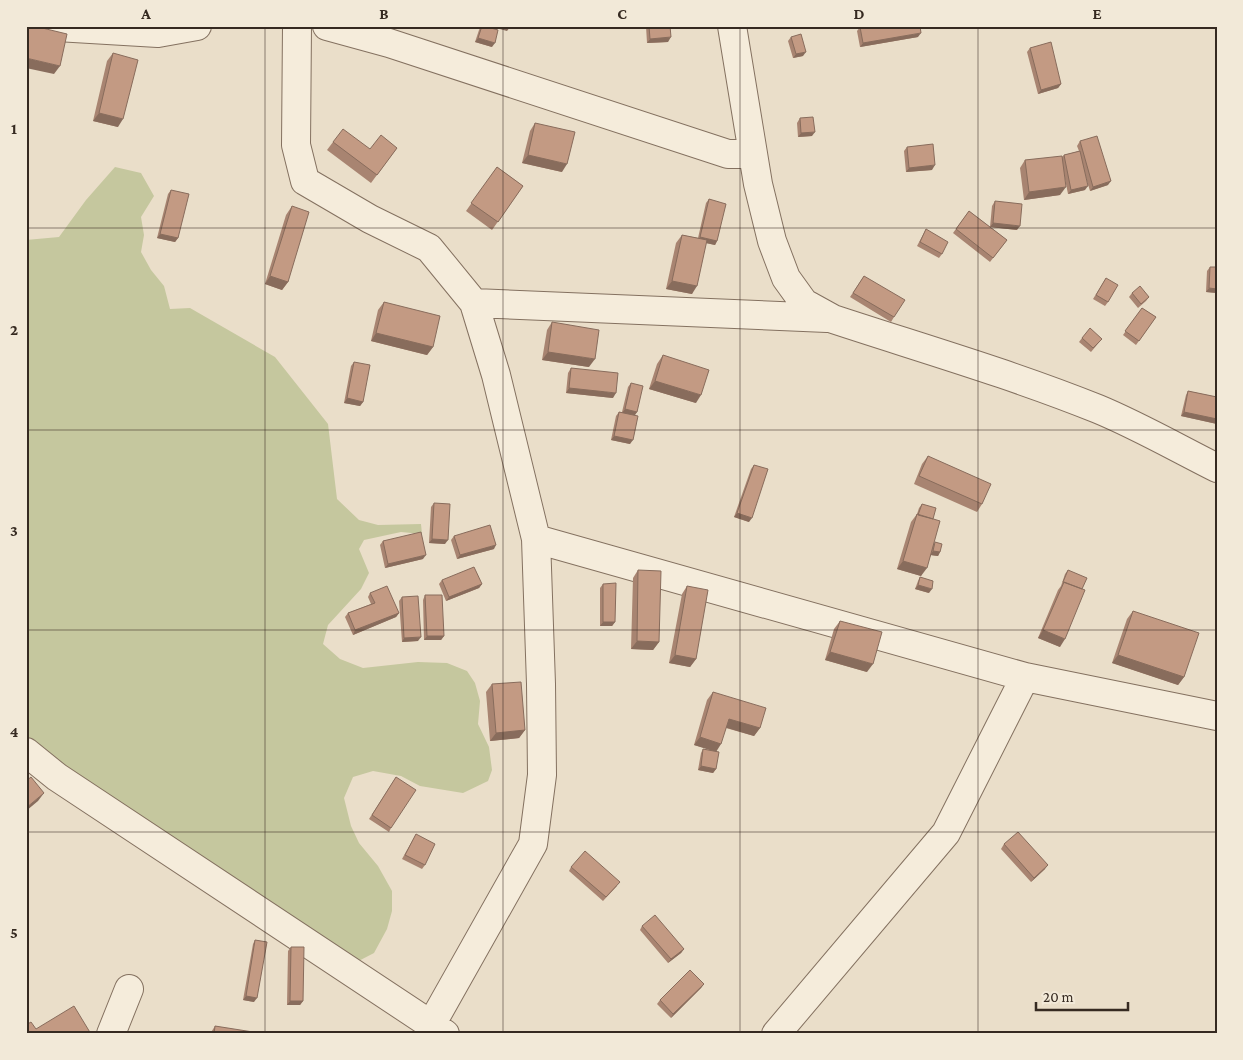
<svg xmlns="http://www.w3.org/2000/svg" width="1243" height="1060" font-family="'Crimson Pro',serif">
<style>
.green{fill:#c5c79e}
.lines{fill:none;stroke-linecap:round;stroke-linejoin:round}
.minor-casing{stroke:#847160;stroke-width:30}
.minor{stroke:#f5ecdb;stroke-width:28}
.wall{fill:#a88471}
.shaded-wall{fill:#886c5c}
.building{fill:#c39a83;stroke:#886c5c}
.grid{fill:none;stroke:#362a21;stroke-width:1;stroke-opacity:0.55}
.neatline{fill:none;stroke:#362a21;stroke-width:2}
.grid-label{font-size:16px;text-anchor:middle;font-weight:bold;fill:#362a21}
</style>
<rect width="100%" height="100%" fill="#eadec9"/>
<!-- green -->
<path class="green" d="M115,167l26,6 13,23 -13,21 3,18 -3,17 10,18 13,16 6,23 20,-1 85,49 53,67 9,75 22,21 19,5 43,-1 1,10 -21,-2 -37,8 -5,9 10,24 -8,16 -33,36 -5,19 17,15 23,9 55,-6 29,1 20,8 8,12 5,18 -2,23 11,23 3,23 -4,11 -25,12 -43,-7 -19,-10 -28,-5 -20,6 -9,21 7,28 8,17 19,23 14,25v20l-5,18 -13,24 -29,15 -319,-216v-512l33,-3 27,-37z"/>
<g class="lines">
<!-- minor casing -->
<g class="minor-casing">
<path id="minor" d="M40,26l118,7 39,-7
M297,26l-1,119 9,36 65,38 59,29 45,55 22,72 40,164 5,145 1,91 -9,69 -102,181
M327,26l62,17 339,111h25
M732,26l26,158 14,57 14,37 18,25 29,16c88,29 178,55 265,90 41,17 79,39 119,59
M474,303l353,15
M536,539l489,138 192,39
M26,752l31,25 388,257
M111,1034l18,-45
M776,1034l170,-201 79,-156"/>
</g>
<!-- minor -->
<use href="#minor" class="minor"/>
</g>
<!-- wall -->
<path class="wall" d="M481,26l11,21 -17,-5 4,-12z
M646,26h24l-2,16 -21,1z
M860,27l58,10 -58,10 -3,-16z
M791,37l12,19 -10,2 -5,-17z
M1030,48l31,36 -3,4 -20,6 -11,-42z
M113,53l5,74 -25,-6 14,-60z
M800,118l12,18 -14,1 -1,-14z
M535,123l27,49 -40,-9 8,-32z
M1080,141l28,44 -18,6 -7,-23 2,22 -17,4 -4,-20 -4,21 -36,5 -4,-32 5,-8 37,-3 2,-2 15,-4 -2,-5z
M333,142l37,7 27,-1 -26,35 -44,-33z
M907,147l25,23 -26,2 -2,-21z
M497,167l26,19 -31,44 -26,-19z
M171,190l7,48 -3,4 -18,-4 11,-44z
M709,199l8,42 -2,4 -9,-2 -14,51 -26,-5 10,-46 6,-8 16,3 8,-35z
M995,201l22,29 -27,-3 17,13 -17,22 -37,-29 16,-22 21,16 2,-21z
M292,206l-4,76 -6,8 -17,-6 21,-69z
M926,229l16,25 -3,4 -22,-12z
M1210,267l7,26 -11,-1 1,-21z
M864,276l30,41 -3,5 -41,-25z
M1106,278l2,24 -3,4 -12,-7z
M1132,293l17,4 -3,4 -8,7 -9,-11z
M384,302l49,45 -6,8 -56,-14 7,-31z
M1142,308l14,9 -20,28 -13,-10z
M552,322l37,45 -47,-7 5,-30z
M1082,338l20,1 -11,13 -12,-10z
M663,355l33,48 -47,-14 8,-25z
M354,362l9,40 -3,4 -16,-3 7,-37z
M571,368l42,30 -47,-5 2,-20z
M631,383l6,29 -2,3 -5,29 -19,-4 5,-24 3,-4h3l6,-25z
M1188,391l29,6v27l-36,-8 5,-21z
M928,456l54,48 -5,8 -63,-28 8,-20z
M754,465l-5,57 -15,-5 17,-48z
M434,503l11,41 -16,-1 2,-36z
M922,504l11,15 1,24 6,9 -2,4 -7,-1 -10,21 -24,-7 14,-47 6,-8 2,-6z
M454,536l40,13 -37,10 -6,-19z
M383,541l40,18 -38,9 -5,-23z
M638,570l21,72 -6,8 -22,-1 2,-71z
M1068,570l-8,77 -22,-9 20,-48 3,-4 4,-12z
M920,577l9,16 -14,-4 3,-8z
M442,580l40,4 -3,4 -33,13 -7,-17z
M603,584l12,38 -3,4h-12v-38z
M687,586l9,73 -6,8 -21,-4 13,-69z
M370,593l29,20 -3,4 -43,18 -8,-18 3,-4 23,-9 -3,-7z
M425,595l19,41 -3,4h-17l-1,-40z
M402,597l16,44 -16,1 -3,-41z
M1133,611l51,66 -6,8 -66,-22 15,-44z
M840,621l27,51 -42,-12 9,-31z
M492,684l33,46 -6,8 -29,3 -4,-49z
M713,692l47,36 -6,8 -28,-8 -10,23v18l-3,4 -15,-3 3,-17 2,-4 9,1 -18,-5 13,-45z
M396,777l-5,51 -2,4 -20,-13z
M416,834l9,31 -3,4 -20,-10z
M1004,844l41,25 -14,13 -30,-33z
M571,867l46,19 -14,15 -34,-30z
M642,926l42,23 -3,4 -13,10 -28,-33z
M255,940l-1,62 -11,-2 10,-56z
M291,947l12,54 -3,4h-13l1,-54z
M704,984l-3,4 -30,30 -14,-14 3,-4z
M215,1026l37,8h-42z"/>
<!-- shaded-wall -->
<path class="shaded-wall" d="M489,26h17l4,1 -3,4z
M999,26h17l-19,2z
M921,33l-3,4 -58,10 3,-4z
M671,37l-3,5 -21,1 3,-4z
M478,38l17,5 -3,4 -17,-5z
M806,52l-3,4 -10,2 3,-4z
M26,58l34,8 -6,8 -28,-6z
M1061,84l-3,4 -20,6 3,-4z
M99,113l24,6 -5,8 -25,-6z
M815,132l-3,4 -14,1 3,-4z
M528,155l39,9 -5,8 -40,-9z
M935,165l-3,5 -26,2 3,-4z
M1111,181l-3,4 -18,6 3,-4z
M1088,186l-3,4 -17,4 3,-4z
M1066,187l-6,8 -36,5 5,-8z
M993,223l27,3 -3,4 -27,-3z
M160,234l18,4 -3,4 -18,-4z
M700,237l17,4 -2,4 -18,-4z
M270,276l18,6 -6,8 -17,-6z
M672,281l25,5 -5,8 -26,-5z
M1209,288l8,1v4l-11,-1z
M376,333l57,14 -6,8 -56,-14z
M548,352l47,7 -6,8 -47,-7z
M655,381l46,14 -5,8 -47,-14z
M569,388l47,5 -3,5 -47,-5z
M347,398l16,4 -3,4 -16,-3z
M625,409l12,3 -3,4 -12,-3z
M1184,412l33,7v5l-36,-8z
M614,436l19,4 -3,4 -19,-4z
M737,513l15,5 -3,4 -15,-5z
M432,539l16,1 -3,4 -16,-1z
M496,545l-2,4 -37,10 3,-4z
M933,551l7,1 -2,4 -8,-1z
M426,555l-3,4 -38,9 3,-4z
M903,561l24,7 -6,8 -24,-7z
M482,584l-3,4 -33,13 3,-4z
M918,585l14,4 -3,4 -14,-4z
M399,613l-3,4 -43,18 2,-5z
M603,622h12l-3,4h-12z
M1043,630l22,9 -5,8 -22,-9z
M427,636h17l-3,4h-17z
M421,637l-3,4 -16,1 2,-4z
M637,641l22,1 -6,8 -22,-1z
M830,652l43,12 -6,8 -42,-12z
M675,655l21,4 -6,8 -21,-4z
M1118,655l66,22 -6,8 -66,-22z
M729,719l31,9 -6,8 -30,-9z
M525,730l-6,8 -29,3 6,-8z
M700,737l21,7 -5,8 -22,-7z
M701,766l15,3 -3,4 -15,-3z
M44,793l-6,8 -12,10v-3z
M1048,865l-3,4 -14,13 3,-4z
M684,949l-3,4 -13,10 3,-4z
M704,984l-3,4 -30,30 2,-4z
M246,996l11,2 -3,4 -11,-2z
M290,1001h13l-3,4h-13z"/>
<!-- building -->
<path class="building" d="M26,26h8l33,8 -7,32 -34,-8z
M482,26h2l14,4 -3,13 -17,-5z
M649,26h21l1,11 -21,2z
M862,26h58l1,7 -58,10 -3,-16z
M801,34l5,18 -10,2 -5,-17z
M1051,42l10,42 -20,6 -11,-42z
M113,53l25,7 -15,59 -24,-6z
M813,117l2,15 -14,1 -1,-15z
M535,123l40,9 -8,32 -39,-9z
M343,129l27,20 11,-14 16,13 -20,27 -44,-33z
M1097,136l14,45 -18,6 -13,-46z
M933,144l2,21 -26,3 -2,-21z
M1080,151l8,35 -17,4 -7,-35z
M1062,156l4,31 -37,5 -4,-32z
M497,167l26,19 -25,36 -27,-19z
M171,190l18,4 -11,44 -18,-4z
M709,199l17,5 -9,37 -17,-4z
M995,201l27,3 -2,22 -27,-3z
M292,206l17,6 -21,70 -18,-6z
M969,211l38,29 -14,18 -37,-29z
M926,229l22,13 -6,12 -22,-12z
M682,235l25,5 -10,46 -25,-5z
M1210,267h7v22l-8,-1z
M864,276l41,24 -11,17 -41,-24z
M1106,278l12,7 -10,17 -12,-7z
M1140,286l9,11 -8,7 -9,-11z
M384,302l56,14 -7,31 -57,-14z
M1142,308l14,9 -17,24 -14,-10z
M552,322l47,8 -4,29 -47,-7z
M1090,328l12,11 -9,9 -11,-10z
M663,355l46,15 -8,25 -46,-14z
M354,362l16,3 -7,37 -16,-4z
M571,368l47,5 -2,20 -47,-5z
M631,383l12,3 -6,26 -12,-3z
M1188,391l29,6v22l-33,-7z
M619,412l19,4 -5,24 -19,-4z
M928,456l63,28 -9,20 -63,-28z
M754,465l14,4 -16,49 -15,-5z
M434,503l16,1 -2,36 -16,-1z
M922,504l14,4 -3,11 -15,-4z
M917,514l23,7 -13,47 -24,-7z
M490,525l6,20 -36,10 -6,-19z
M421,532l5,23 -38,9 -5,-23z
M935,542l7,2 -2,8 -7,-1z
M474,567l8,17 -33,13 -7,-17z
M638,570l23,1 -2,71 -22,-1z
M1068,570l19,8 -5,11 -19,-7z
M920,577l13,4 -1,8 -14,-4z
M1064,582l21,8 -20,49 -22,-9z
M616,583l-1,39h-12v-38z
M387,586l12,27 -44,17 -7,-17 27,-10 -5,-10z
M687,586l21,4 -12,69 -21,-4z
M425,595h17l2,41h-17z
M418,596l3,41 -17,1 -2,-41z
M1133,611l66,22 -15,44 -66,-22z
M840,621l42,11 -9,32 -43,-12z
M521,682l4,48 -29,3 -4,-49z
M713,692l53,16 -6,20 -31,-9 -8,25 -21,-7z
M703,749l16,3 -3,17 -15,-3z
M31,777l13,16 -18,15v-27z
M396,777l20,13 -25,38 -19,-13z
M1018,832l30,33 -14,13 -30,-34z
M416,834l19,10 -10,21 -20,-10z
M585,851l35,31 -14,15 -35,-30z
M655,915l29,34 -13,10 -29,-33z
M255,940l12,2 -10,56 -11,-2z
M291,947h13l-1,54h-13z
M690,970l14,14 -31,30 -13,-14z
M74,1006l17,28h-65v-9l5,-3 5,7z
M215,1026l38,6 -1,2h-38z"/>
<!-- grid -->
<path class="grid" d="M265,26v1008M503,26v1008M740,26v1008M978,26v1008M26,228h1191M26,430h1191M26,630h1191M26,832h1191"/>
<!-- border -->
<rect width="1243" height="1060" fill="none" stroke="#f2e9d8" stroke-width="55"/>
<!-- scale -->
<path d="M1036 1002v8h92v-8" fill="none" stroke="#362a21" stroke-width="2.5"/>
<text x="1043" y="1002" font-size="15" fill="#362a21" stroke="#f2e9d8" stroke-width="4" paint-order="stroke">20 m</text>
<rect x="28" y="28" width="1188" height="1004" class="neatline"/>
<g class="grid-label">
<text x="146" y="19">A</text>
<text x="384" y="19">B</text>
<text x="622" y="19">C</text>
<text x="859" y="19">D</text>
<text x="1097" y="19">E</text>
<text x="14" y="134">1</text>
<text x="14" y="335">2</text>
<text x="14" y="536">3</text>
<text x="14" y="737">4</text>
<text x="14" y="938">5</text>
</g>
</svg>
